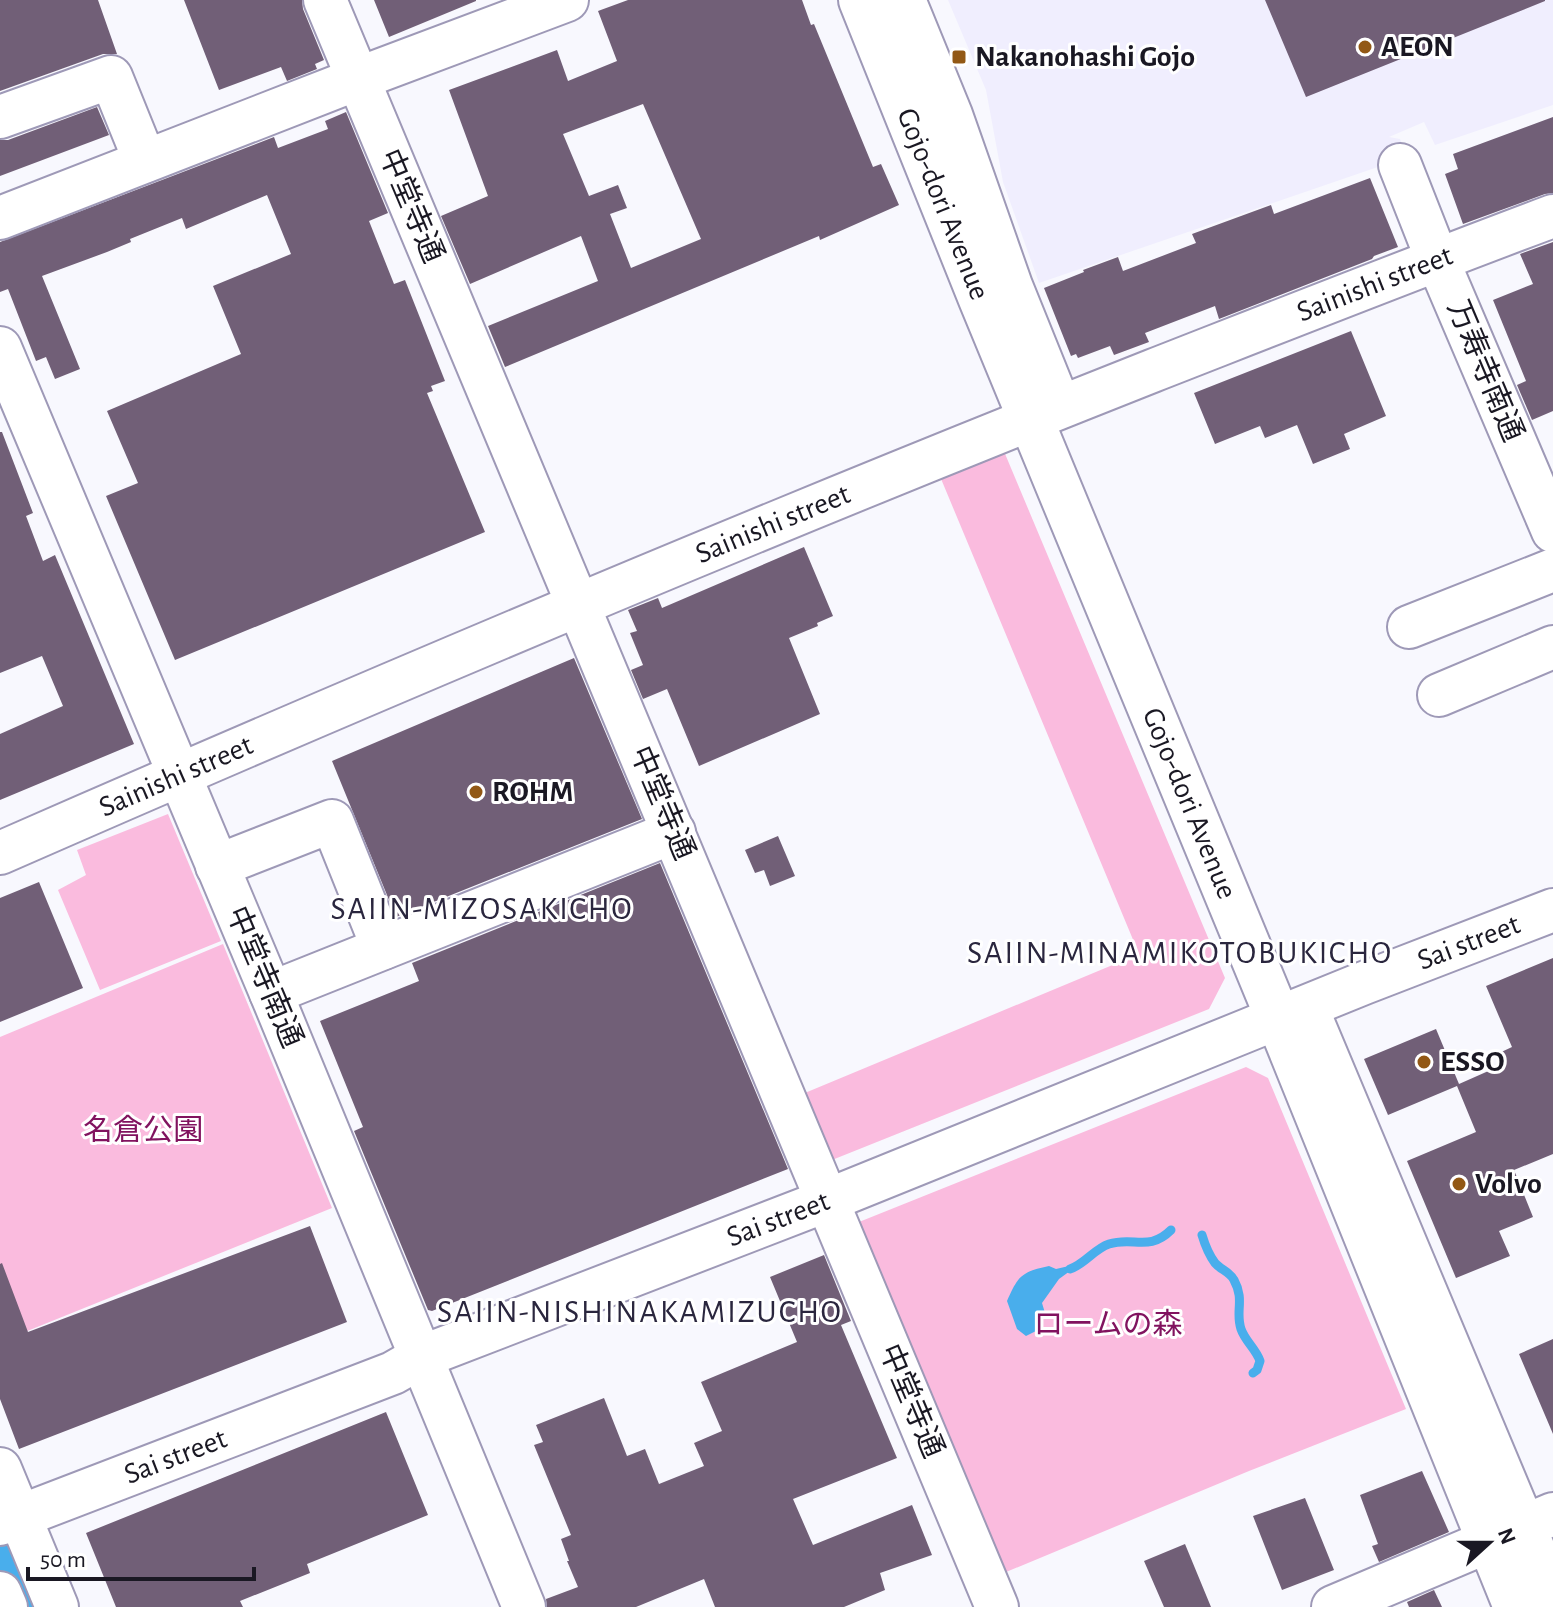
<svg xmlns="http://www.w3.org/2000/svg" width="1553" height="1607" font-family="'Alegreya Sans','Noto Sans JP',sans-serif">
<style>
.built{fill:#f0eefe}
.green{fill:#fabbde}
.water{fill:#49aeec}
.lines{fill:none;stroke-linecap:round;stroke-linejoin:round}
.stream{stroke:#49aeec;stroke-width:9}
.river{stroke:#49aeec;stroke-width:54}
.building{fill:#715f77;fill-rule:evenodd}
.minor-casing{stroke:#9e99b7;stroke-width:46}
.highway-casing{stroke:#9e99b7;stroke-width:48}
.minor{stroke:#fff;stroke-width:42}
.highway{stroke:#fff;stroke-width:44}
.poi-dot{fill:#925815;stroke:#fff;stroke-width:3}
.labels{text-anchor:middle;dominant-baseline:central;stroke-width:6;stroke-linejoin:round;paint-order:stroke}
.poi-label{font-size:30px;font-weight:bold;fill:#1a1823;stroke:#fff;text-anchor:start}
.street-label{font-size:30px;fill:#1a1823;stroke:#fff}
.park-label{font-size:30px;fill:#81135f;stroke:#fff}
.neighbourhood-label{font-size:32px;letter-spacing:2px;fill:#2a263e;stroke:#fff}
</style>
<rect width="100%" height="100%" fill="#f8f8fe"/>
<!-- built -->
<path class="built" d="M948,0h605v105l-118,40 -11,-23 -35,15 11,2 7,18 -368,126 -36,-101 -17,-92z"/>
<!-- green -->
<path class="green" d="M1003,449l222,529 -16,31 -382,153 -27,-67 339,-141 -200,-480z
M168,814l53,127 -121,49 -42,-100 28,-15 -9,-25z
M223,944l109,264 -332,134v-305z
M1246,1067l22,11 138,331 -157,62 -250,104 -145,-351z"/>
<!-- water -->
<path class="water" d="M1049,1266l7,3 13,-3 1,5 -11,8 -17,24 3,10 -7,17 -12,6 -9,-7 -10,-28c11,-25 14,-29 42,-35z"/>
<g class="lines">
<!-- stream -->
<path class="stream" d="M1202,1235c3,10 7,20 13,28 6,7 15,9 19,17 11,20 1,31 7,49 4,12 15,20 19,32l-3,9 -4,3
M1070,1269c15,-5 24,-20 39,-25 24,-8 40,8 62,-14
M21,1594l20,13"/>
<!-- river -->
<path class="river" d="M0,1543l27,64"/>
</g>
<!-- building -->
<path class="building" d="M0,0h98l19,54h-14l-103,37z
M184,0h118l1,9 21,51 -9,4 2,5 -30,12 -6,-14 -62,23z
M374,0h102v1l-87,36z
M628,0h174l9,25 3,-1 59,143 8,-3 18,41 -79,35 -1,-4 -314,131 -17,-41 110,-45 -17,-45 -111,48 -29,-68 47,-20 -39,-106 108,-40 11,31 49,-20 -19,-50zM643,104l58,135 -70,29 -21,-54 17,-6 -9,-23 -29,11 -26,-62z
M1265,0h280v1l-239,96z
M97,107l12,28 -109,41v-36h8z
M346,112l42,101 -19,8 25,63 11,-4 40,101 -14,5 2,5 -6,2 58,139 -310,128 -69,-164 32,-13 -31,-72 134,-57 -28,-68 78,-32 -24,-59 -81,34 -4,-11 -52,21 1,3 -24,10 -65,24 38,93 -25,10 -9,-22 -10,4 -28,-72 -8,3v-50l274,-105 4,11 50,-19 -3,-8z
M1553,117v76l-8,1 -82,30 -18,-50 13,-5 -5,-15z
M1370,178l28,69 -24,9 -2,3 -153,60 -4,-13 -70,27 4,9 -35,13 -4,-9 -32,12 -2,-4 -5,2 -27,-68 40,-16 -1,-2 35,-13 5,14 73,-28 -4,-9 79,-29 3,9z
M1553,242v169l-21,9 -15,-35 9,-4 -33,-81 40,-16 -13,-30z
M1351,331l35,85 -42,18 6,15 -37,15 -16,-39 -32,13 -5,-12 -45,18 -21,-51z
M0,432h2l31,81 -7,3 17,45 12,-6 79,189 -134,56v-66l63,-28 -21,-50 -42,17z
M804,547l29,69 -16,7 1,3 -29,12 31,76 -121,52 -32,-77 -24,10 -12,-29 12,-5 -13,-32 7,-2 -9,-21 30,-12 4,10z
M574,658l68,161 -246,98 -64,-156z
M778,836l17,40 -25,10 -6,-16 -9,3 -10,-23z
M660,863l128,306 -356,142 -4,-1 -74,-179 9,-4 -43,-106 99,-40 -7,-18z
M39,882l44,106 -83,34v-124z
M1553,958v196l-39,16 19,47 -34,14 11,25 -54,22 -49,-117 69,-29 -19,-46 -69,29 -24,-56 72,-30 23,55 43,-19 -5,-11 15,-7 -26,-61z
M310,1226l37,96 -328,127 -19,-50v-135l2,-1 26,69z
M824,1255l27,66 -10,4 56,133 -104,41 20,46 99,-40 20,50 -52,18 5,17 -41,17h-129l-11,-28 -68,28h-89l-1,-8 32,-12 -11,-26h2l-8,-22 10,-4 -37,-90 9,-3 -7,-17 68,-27 23,58 18,-7 14,35 45,-18 -10,-23 28,-12 -21,-49 96,-40 -27,-65z
M1553,1339v95l-34,-80z
M386,1412l42,103 -121,49 3,9 -70,28 3,6h-127l-30,-74z
M1422,1471l27,61 -70,30 -7,-16 6,-2 -18,-49z
M1305,1498l29,72 -52,20 -29,-74z
M1185,1544l26,63h-47l-20,-46z
M1434,1590l8,17h-33l-2,-5z"/>
<g class="lines">
<!-- minor casing -->
<g class="minor-casing">
<g id="minor">
<path d="M325,0l672,1607"/>
<path d="M0,117l111,-40 34,84"/>
<path d="M1400,165l37,94 116,272"/>
<path d="M0,218l357,-139 210,-79"/>
<path d="M0,348l271,645 253,614"/>
<path d="M1409,627l144,-57"/>
<path d="M1439,695l114,-48"/>
<path id="s1" d="M0,853c381,-167 765,-329 1152,-482 133,-52 267,-105 401,-155"/>
<path d="M217,866l115,-45 51,127"/>
<path d="M271,993l403,-161"/>
<path d="M0,1469l57,138"/>
<path id="s2" d="M0,1524l393,-151 28,-16 407,-157 536,-217 189,-73"/>
<path d="M0,1593l6,14"/>
<path d="M1333,1607l220,-93"/>
</g>
</g>
<!-- highway casing -->
<g class="highway-casing">
<g id="highway">
<path id="s3" d="M861,0l120,299 297,719 238,589"/>
<path d="M903,0l47,115 60,171 48,119"/>
<path d="M1309,1016l244,582"/>
</g>
</g>
<!-- minor -->
<use href="#minor" class="minor"/>
<!-- highway -->
<use href="#highway" class="highway"/>
</g>
<!-- markers -->
<g class="poi-dot">
<circle cx="1365" cy="47" r="8"/>
<rect x="951" y="49" width="16" height="16" rx="4"/>
<circle cx="476" cy="792" r="8"/>
<circle cx="1424" cy="1062" r="8"/>
<circle cx="1459" cy="1184" r="8"/>
</g>
<g class="labels">
<!-- poi labels -->
<g class="poi-label">
<text x="1381" y="47">AEON</text>
<text x="975" y="57">Nakanohashi Gojo</text>
<text x="492" y="792">ROHM</text>
<text x="1440" y="1062">ESSO</text>
<text x="1475" y="1184">Volvo</text>
</g>
<!-- street labels -->
<g class="street-label">
<text stroke="none"><textPath href="#s3" startOffset="220">Gojo-dori Avenue</textPath></text>
<text transform="translate(411 206) rotate(67)">中堂寺通</text>
<text stroke="none"><textPath href="#s1" startOffset="1488">Sainishi street</textPath></text>
<text transform="translate(1485 371) rotate(67)">万寿寺南通</text>
<text stroke="none"><textPath href="#s1" startOffset="840">Sainishi street</textPath></text>
<text stroke="none"><textPath href="#s1" startOffset="192">Sainishi street</textPath></text>
<text transform="translate(662 803) rotate(67)">中堂寺通</text>
<text stroke="none"><textPath href="#s3" startOffset="868">Gojo-dori Avenue</textPath></text>
<text stroke="none"><textPath href="#s2" startOffset="1580">Sai street</textPath></text>
<text transform="translate(264 977) rotate(67)">中堂寺南通</text>
<text stroke="none"><textPath href="#s2" startOffset="836">Sai street</textPath></text>
<text transform="translate(911 1401) rotate(67)">中堂寺通</text>
<text stroke="none"><textPath href="#s2" startOffset="188">Sai street</textPath></text>
</g>
<!-- park labels -->
<g class="park-label">
<text x="143" y="1131">名倉公園</text>
<text x="1108" y="1325">ロームの森</text>
</g>
<!-- neighbourhood labels -->
<g class="neighbourhood-label">
<text x="482" y="909">SAIIN-MIZOSAKICHO</text>
<text x="1180" y="953">SAIIN-MINAMIKOTOBUKICHO</text>
<text x="640" y="1312">SAIIN-NISHINAKAMIZUCHO</text>
</g>
</g>
<!-- north arrow -->
<g transform="translate(1489 1543) rotate(69)" stroke="#ffffff" stroke-width="6" paint-order="stroke">
<path d="M0-6L14 30L0 20L-14 30Z" fill="#1a1823"/>
<text y="-12" font-size="22" font-weight="bold" text-anchor="middle" fill="#1a1823">N</text>
</g>
<!-- scale -->
<path d="M28 1567v12h226v-12" fill="none" stroke="#1a1823" stroke-width="4"/>
<text x="40" y="1567" font-size="24" fill="#1a1823" stroke="#ffffff" stroke-width="6" paint-order="stroke">50 m</text>
</svg>
